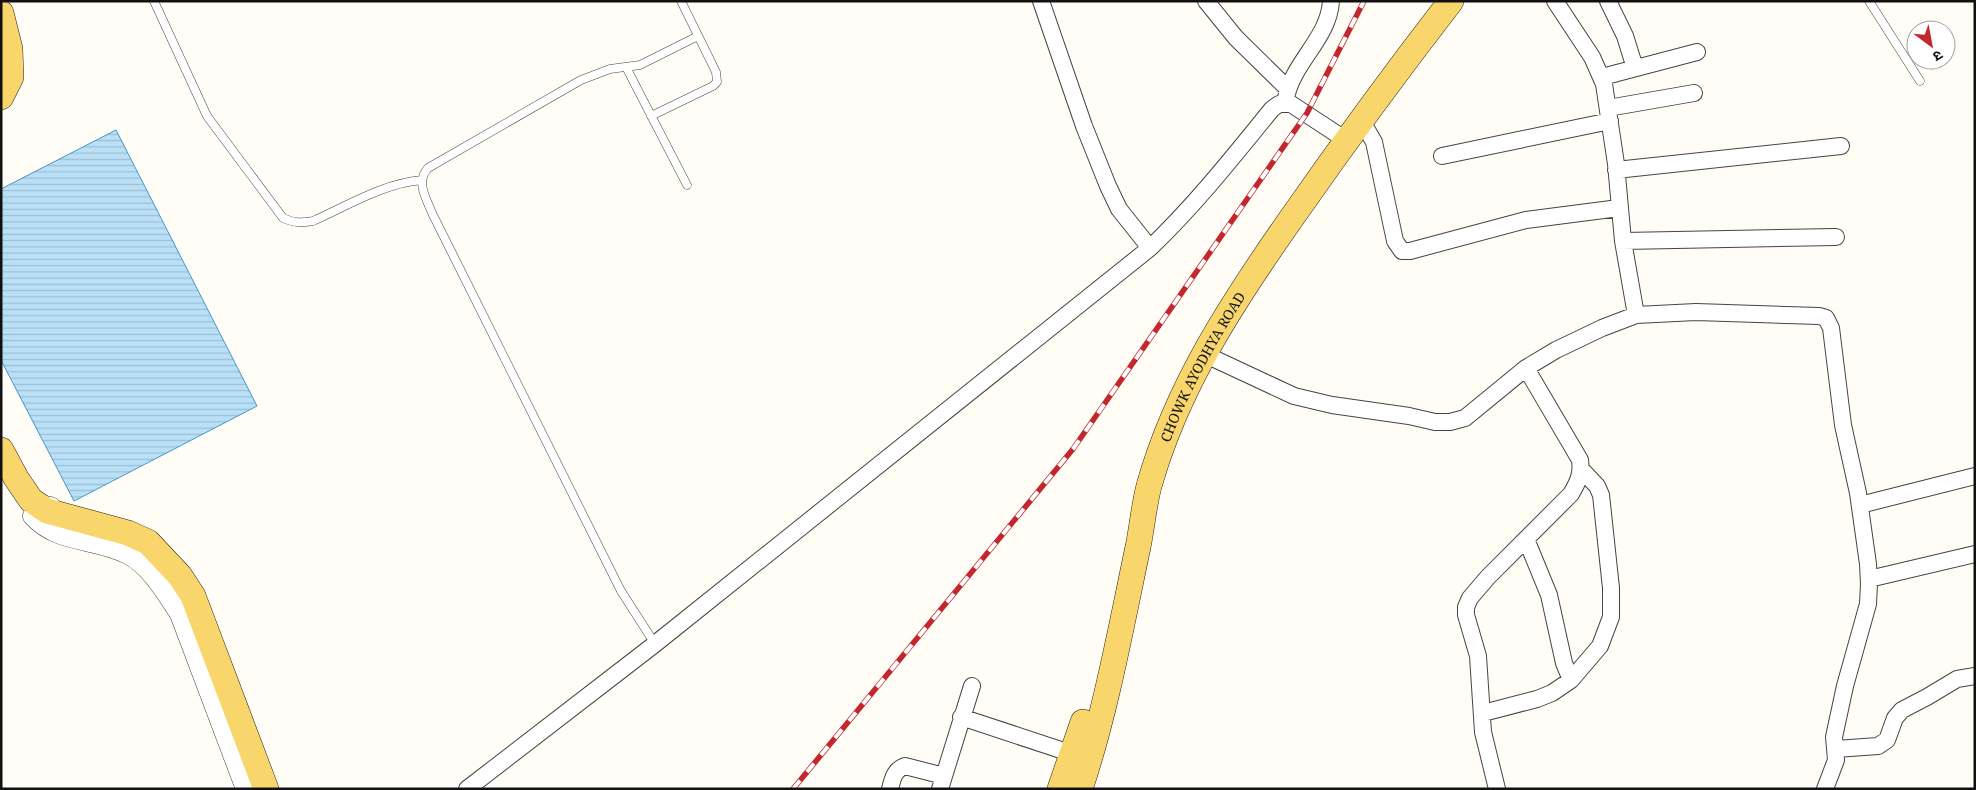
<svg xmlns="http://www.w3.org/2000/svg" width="1976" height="790" font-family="'Noto Serif','Noto Sans Devanagari',serif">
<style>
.water{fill:url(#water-rules);stroke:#3f96cf}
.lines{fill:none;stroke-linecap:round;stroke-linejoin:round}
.service-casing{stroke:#444;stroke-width:9}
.minor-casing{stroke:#444;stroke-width:18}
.tertiary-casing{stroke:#444;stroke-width:21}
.primary-casing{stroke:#222;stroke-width:26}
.service{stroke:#fff;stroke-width:8}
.minor{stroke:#fff;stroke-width:16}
.tertiary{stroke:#fff;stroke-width:20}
.primary{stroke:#f9d66b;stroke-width:25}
.rail-casing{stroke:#c4262e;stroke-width:5.5}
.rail{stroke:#fff;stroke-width:4;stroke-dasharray:11;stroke-linecap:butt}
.labels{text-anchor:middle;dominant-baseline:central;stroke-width:5;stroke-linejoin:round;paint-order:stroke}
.street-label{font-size:14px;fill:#111;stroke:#fff}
</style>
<defs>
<pattern id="water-rules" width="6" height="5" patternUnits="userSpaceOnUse" patternTransform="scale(1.25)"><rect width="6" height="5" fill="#b9e0f7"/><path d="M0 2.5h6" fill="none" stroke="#9ebfd3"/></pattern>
</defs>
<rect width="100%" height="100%" fill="#fffdf5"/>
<!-- water -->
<path class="water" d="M116,130l141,276 -183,95 -73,-141v-171z"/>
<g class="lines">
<!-- service casing -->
<g class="service-casing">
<path id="service" d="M154,1l53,115 76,102c11,5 18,5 30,3 34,-15 71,-38 109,-41
M1869,1l51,80
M626,67l61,118
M651,116l62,-30 4,-4 -1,-10 -35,-71
M655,644l-34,-53 -188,-376c-6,-15 -18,-33 -5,-47l153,-88 29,-11 30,-4 58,-29"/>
</g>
<!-- minor casing -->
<g class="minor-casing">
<path id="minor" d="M1041,1l43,125 24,60 11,23 31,39
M1206,1l30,37 52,51
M1555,1l37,56 12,27 12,80 7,77 13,74
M1608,1l17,35 10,32
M1602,77l95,-25
M1286,98c7,-36 43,-60 45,-97
M1608,108l86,-15
M1358,122l9,8 7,12 21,99 7,10h8l116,-31 93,-12
M1442,156l168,-35
M1616,170l225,-24
M1623,241l213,-4
M1204,354l90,42 38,9 77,11 26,6h15l15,-4 61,-50 30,-18 46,-22 34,-13 60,-3 123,4 7,2 5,10 12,97 15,68 10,71 1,20 -1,20 -23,82 -11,51 2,23 -11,29
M1860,505l115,-29
M1526,539l23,56 15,68 7,17
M1869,579l106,-25
M1483,713l54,-14 15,-6 19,-13 29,-34 11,-29v-29l-10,-93 -4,-9 -16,-17
M961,717l112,37
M1836,749l42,-3 9,-6 8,-22 7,-8 25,-13 30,-18 18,-3
M467,789l188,-145 495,-396c45,-43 83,-91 122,-139l7,-5h12l55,36
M890,789c3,-11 4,-19 15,-23l39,10
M940,789l32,-103
M1497,789l-14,-57 -5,-76 -12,-41v-8l4,-9 18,-21 83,-83c7,-12 11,-20 9,-34l-54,-92"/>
</g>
<!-- tertiary casing -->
<g class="tertiary-casing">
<path id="tertiary" d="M51,507l-12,-2 -6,11c26,28 62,21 95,38 23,12 38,39 52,60l66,175"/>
</g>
<!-- primary casing -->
<g class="primary-casing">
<g id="primary">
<path d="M1,13l9,36 1,28 -10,20"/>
<path d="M1,450l15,28 15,22 16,11 81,22 20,9 32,34 13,20 73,193"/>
<path d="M1060,789l23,-67"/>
<path id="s1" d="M1080,789c26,-78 41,-162 58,-242 4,-20 6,-42 11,-61 28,-100 85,-186 144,-270 51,-73 103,-144 158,-215"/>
</g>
</g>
<!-- service -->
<use href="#service" class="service"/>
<!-- minor -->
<use href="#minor" class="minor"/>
<!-- tertiary -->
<use href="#tertiary" class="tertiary"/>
<!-- primary -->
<use href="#primary" class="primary"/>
<!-- rail casing -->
<g class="rail-casing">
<path id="rail" d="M793,789l280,-340 234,-336 57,-112"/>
</g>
<!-- rail -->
<use href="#rail" class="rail"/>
</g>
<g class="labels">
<!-- street labels -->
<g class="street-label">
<text stroke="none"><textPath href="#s1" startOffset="442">CHOWK AYODHYA ROAD</textPath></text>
</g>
</g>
<!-- border -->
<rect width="1976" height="790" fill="none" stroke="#111111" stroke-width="5"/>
<!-- north arrow -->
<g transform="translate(1931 45) rotate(148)"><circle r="24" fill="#ffffff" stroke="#a0a0a0"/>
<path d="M0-4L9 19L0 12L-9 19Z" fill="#c4262e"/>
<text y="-8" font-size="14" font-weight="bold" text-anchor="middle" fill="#111111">उ</text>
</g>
</svg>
